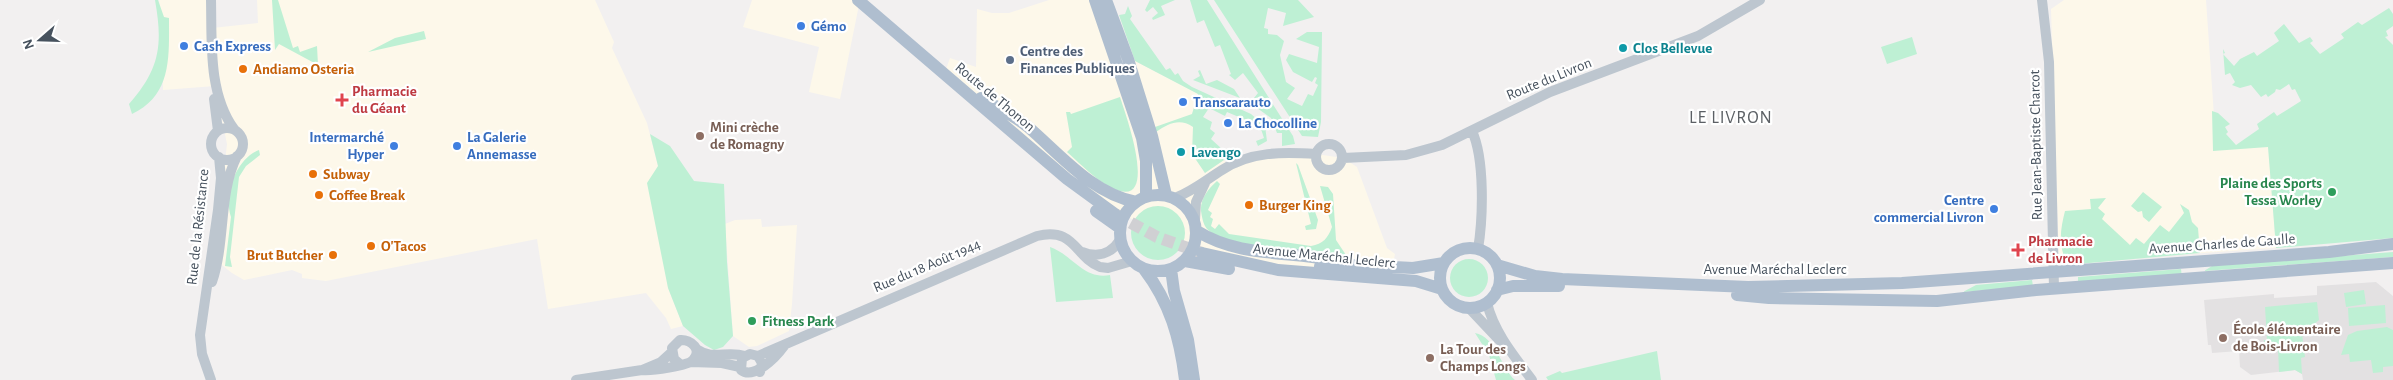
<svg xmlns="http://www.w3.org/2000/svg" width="2393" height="380" font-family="'Alegreya Sans',sans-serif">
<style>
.commercial{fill:#fdf8ea}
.education{fill:#e3e1e2}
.green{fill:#bef0d4}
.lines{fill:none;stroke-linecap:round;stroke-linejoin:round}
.major-tunnel{stroke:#d0d0d3;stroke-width:12;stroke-dasharray:12 6;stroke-linecap:butt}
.minor{stroke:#bdc6cf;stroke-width:10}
.major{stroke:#afbecf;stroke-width:12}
.shop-dot{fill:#3f7fe0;stroke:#fff;stroke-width:2}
.culture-dot{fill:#0f9aa8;stroke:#fff;stroke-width:2}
.service-dot{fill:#5c6f8a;stroke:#fff;stroke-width:2}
.food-dot{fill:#e8710a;stroke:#fff;stroke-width:2}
.health-dot{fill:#e0444e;stroke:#fff;stroke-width:2}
.education-dot{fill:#8d6e63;stroke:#fff;stroke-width:2}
.leisure-dot{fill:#2e9e5b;stroke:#fff;stroke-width:2}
.labels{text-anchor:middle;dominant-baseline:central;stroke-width:4.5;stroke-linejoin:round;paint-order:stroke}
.shop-label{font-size:15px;font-weight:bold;fill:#366cbe;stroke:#fff;text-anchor:start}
.culture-label{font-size:15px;font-weight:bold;fill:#0d838f;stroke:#fff;text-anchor:start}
.service-label{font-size:15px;font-weight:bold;fill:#4e5e75;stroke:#fff;text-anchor:start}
.food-label{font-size:15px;font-weight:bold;fill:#c56008;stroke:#fff;text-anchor:start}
.street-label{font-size:15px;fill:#47525e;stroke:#fff}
.health-label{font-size:15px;font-weight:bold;fill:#be3a42;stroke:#fff;text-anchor:start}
.education-label{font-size:15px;font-weight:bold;fill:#785e54;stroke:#fff;text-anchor:start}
.leisure-label{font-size:15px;font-weight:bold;fill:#27864d;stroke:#fff;text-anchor:end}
.quarter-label{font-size:18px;letter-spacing:1px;fill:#5c6065;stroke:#fff}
</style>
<rect width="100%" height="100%" fill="#f2f0f0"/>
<!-- commercial -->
<path class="commercial" d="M159,0h52l1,28 46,-5 -1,-23h338l19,42 -2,6 35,75 11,43 10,122 15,38 -12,3 -5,-11 -20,-25 -98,16 -11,-70 -211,42 -24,-3v-4l-10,-4 -48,10 -12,-7 -18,-14 13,-115 -12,-58 -52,4 -1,-65z
M752,0h108l-20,99 -31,-7 10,-45 -76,-20z
M1049,0h40l26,72 20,-11 64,33 -7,20 12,59 20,-13 4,5 14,-6 74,-5 27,4 14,9 30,81 8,6 -4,20 -114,-7 -60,-12 -57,-22 -44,-22 -171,-139 5,-14 26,9 1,-58 15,4h17z
M2064,0h142l10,145 11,1 41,-6 8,108 -217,15 -8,-254z
M761,219l1,8 35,-2 -5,79 -3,27 -32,15 -8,1 -16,-11 -8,-112 10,-4z"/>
<!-- education -->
<path class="education" d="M2376,282l17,14v84h-90l-1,-6 -7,-4 -44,5 -11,-8 -1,-16 -27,2 -1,-8h-3l-4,-45 70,-6v4l43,-3v-9z"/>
<!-- green -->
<path class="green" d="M155,0h3l6,17 5,1c0,39 3,77 -37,96l-3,-10c31,-35 34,-59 26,-104z
M272,0h6l15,48 5,-2 2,6 17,-6 1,19 -39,-21 -4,6z
M1150,0h25l-14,6 4,9 -12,5 -1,-2 6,-5 -5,-6 -6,5 -2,-2z
M1190,0h17l86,136 2,8 -13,2v-13h-5l-6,-15 -21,-15 8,-10 -15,-20 -8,7 -6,-5 2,-1 -11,-29 -5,2 -11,-27 -7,3z
M1214,0h84l16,17 -31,9 3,-13 -18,-5 -4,20 4,1v5l9,1 7,6 -4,14 6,27 9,6 -8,11 15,7 6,-12 5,2 5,-11 -3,-2 2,-5 -2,-1 -3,5 -19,-10 -7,-12 3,-6 28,9 2,-16 -23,-8 11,-7h15l-1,90 -3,15 -16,-1z
M1128,6l4,10 -2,3 36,51 4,-2 5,7 3,-2 5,8 9,6 59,27 14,12 2,15 -9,5 -2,-5 8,-3 -4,-12 -33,-14 -2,4 -16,-8 -6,9 9,5 -2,7 5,4 -4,6 11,10 -3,4 5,7 -19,13 -13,-19 1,-27c-13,-9 -24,-4 -37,5l-1,-5 37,-13 6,-20 -63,-33 -16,-46 6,-1z
M2389,8l4,6v12l-7,5 2,5 -3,1 8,8v193l-117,10 -8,-101 -55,4 -1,-40 6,2 12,11 -5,3 3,5 -2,2 10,11 23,-16 -2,-5 17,-12 3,4 24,-15 -6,-12 -3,1 -3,-6 -9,6 -4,-1 -1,3 -7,5 -2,-3 -5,3 -10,-12 -11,3 -8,-3 3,-3 -5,-9 -5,2 -2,-26 2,4 -2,1 11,12 6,-7 14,-7 3,4 22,-15 -5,-8 10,-9 15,19 11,-6 3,4 -3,2 10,11 24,-16 -3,-4 17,-12 4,3z
M424,31l2,8 -58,13 27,-14z
M1912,37l5,17 -30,10 -6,-17z
M1200,70l6,14 11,-4 17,9 6,9 -47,-18 7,-4 -2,-5z
M1120,97c4,13 38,104 0,94 -19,-5 -38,-26 -53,-39l5,-5 -6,-35h4l1,2z
M650,134l20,12 24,35 30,3 3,78 6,74 -10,11 -9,3 -9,-5 -22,-19 -15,-38 -21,-105 11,-17z
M259,150l1,5 -14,11 -7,11 -9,80 2,10 -7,-1 6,-49c-8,-22 5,-58 28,-67z
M1296,163l2,2 20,55 -2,9 -10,1 -1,-4 6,-2z
M1217,181l3,3 -12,26 4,3 -2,4 3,2 -2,7 4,3 4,-5 10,10 82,12c12,-2 17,-8 21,-19l-12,-41 8,1 5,7 3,46 10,15c-29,-4 -120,-6 -139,-26 -4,-5 -5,-12 -6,-18 -1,-12 7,-22 16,-30z
M2143,192l19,15 -13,15 -6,-5 -1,-6 -4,1 -7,-6z
M2106,198l-8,10 7,6 -3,5 28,26 6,-7 8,6 16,-19 9,7 15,-19 -4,-9 9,6 3,12 6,6 2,25 -122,11 -13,-6c-7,-15 -4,-31 0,-47l26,-2 -1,-10z
M1131 233a27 27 0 1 1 54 0a27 27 0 1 1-54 0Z
M1050,247c23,8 33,33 60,28l3,23 -57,4z
M2393,252v5l-189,14 8,-5z
M1450 278a19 19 0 1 1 38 0a19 19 0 1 1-38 0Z
M2181,269l1,8 -104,5v-5z
M2032,280l1,6 -70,6 13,-7z
M2364,290l2,14 -20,3 -2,-14z
M2317,302l2,18 -17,14 3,23 -4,1 1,16 -7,-4 -16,2 -1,-26 -13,1 -1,-7h3l-2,-33z
M2385,305l1,18 -37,3 -1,-18z
M2387,327l6,3v36l-10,1v5l-10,1 -2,-13 -21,2 -1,-8 -8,1 7,-20 9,-4z
M1475,333c20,3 27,36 40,47h-19l-7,-25z
M1657,351l4,29h-113l-2,-3 14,-6 2,2z"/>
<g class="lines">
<!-- major-tunnel -->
<path class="major-tunnel" d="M1115,214l42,23 45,16"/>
<!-- minor -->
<path class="minor" d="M211,0c1,42 -3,93 23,129
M2042,0l7,62 5,227
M214,99l4,32
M211 144a16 16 0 1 1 32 0a16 16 0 1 1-32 0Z
M1472,131c13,28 11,88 6,118
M1316 157a13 13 0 1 1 26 0a13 13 0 1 1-26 0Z
M1343,158l63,-3 36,-10 108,-53 148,-56 62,-36
M1175,198c18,-7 31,-18 47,-28 29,-19 61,-18 94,-16
M1195,220l1,-18 9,-19
M1082,252c15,6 29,2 38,-12
M212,282c14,-41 6,-88 25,-126
M1487,303c7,29 27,53 45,77
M1469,308l33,35
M696,349c18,12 30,1 49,7
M758,356l279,-120c38,-9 37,20 63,31l8,1 24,-7
M691,362l31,1 18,4
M642,370l19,-8 11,-10
M760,372l2,-9 -4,-7 -8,-2 -8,4 -1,12c13,10 35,-13 43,-24
M211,380l-9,-26 -2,-19 18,-125 3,-32 -2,-21
M576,380l66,-10c9,1 46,-4 51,-10 10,-10 -2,-21 -13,-20l-8,8 2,11 6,5"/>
<!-- major -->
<path class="major" d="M858,0l209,179 48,35
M1095,0l47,138 4,23v35
M1106,0l22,59 24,77 14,59
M981,98c16,9 32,17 46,28 33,28 64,67 109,76
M1120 233a38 38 0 1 1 76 0a38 38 0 1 1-76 0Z
M1096,211l24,17
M1197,231c41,26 90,20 136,29
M1440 278a30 30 0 1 1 60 0a30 30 0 1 1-60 0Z
M1202,253l76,17 138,11 26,8
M1185,261l44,8
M1497,265l38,11 27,3 186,8 154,-4 427,-31 64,-8
M1320,266l35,-1 58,3 31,-5
M1144,269c26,34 36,69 41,111
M1171,269l3,22 14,49 6,40
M1497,290l16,-4h46
M1737,295l32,3 168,3 99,-11 357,-27"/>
</g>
<!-- markers -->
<g class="shop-dot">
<circle cx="801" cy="26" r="5"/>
<circle cx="184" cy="46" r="5"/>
<circle cx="1183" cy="102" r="5"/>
<circle cx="1228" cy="123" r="5"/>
<circle cx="394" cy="146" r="5"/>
<circle cx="457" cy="146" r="5"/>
<circle cx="1994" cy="209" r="5"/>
</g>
<g class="culture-dot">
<circle cx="1623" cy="48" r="5"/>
<circle cx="1181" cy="152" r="5"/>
</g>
<circle class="service-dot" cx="1010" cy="60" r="5"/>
<g class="food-dot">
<circle cx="243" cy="69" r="5"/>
<circle cx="313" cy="174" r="5"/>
<circle cx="319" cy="195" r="5"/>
<circle cx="1249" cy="205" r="5"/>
<circle cx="371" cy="246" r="5"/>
<circle cx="333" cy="255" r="5"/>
</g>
<g class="health-dot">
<path d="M339.5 92.5h5v5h5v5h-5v5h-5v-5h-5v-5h5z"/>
<path d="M2015.5 242.5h5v5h5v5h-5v5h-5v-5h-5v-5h5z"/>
</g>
<g class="education-dot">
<circle cx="700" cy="136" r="5"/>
<circle cx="2223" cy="338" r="5"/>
<circle cx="1430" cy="358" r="5"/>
</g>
<g class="leisure-dot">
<circle cx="2332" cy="192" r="5"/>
<circle cx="752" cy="321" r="5"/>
</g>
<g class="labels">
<!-- shop labels -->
<g class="shop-label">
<text x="811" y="26">Gémo</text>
<text x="194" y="46">Cash Express</text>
<text x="1193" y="102">Transcarauto</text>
<text x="1238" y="123">La Chocolline</text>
<text x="384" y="137" text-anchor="end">Intermarché<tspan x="384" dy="17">Hyper</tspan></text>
<text x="467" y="137">La Galerie<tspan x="467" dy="17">Annemasse</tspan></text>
<text x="1984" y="200" text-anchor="end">Centre<tspan x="1984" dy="17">commercial Livron</tspan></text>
</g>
<!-- culture labels -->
<g class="culture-label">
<text x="1633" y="48">Clos Bellevue</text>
<text x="1191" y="152">Lavengo</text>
</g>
<!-- service labels -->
<g class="service-label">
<text x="1020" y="51">Centre des<tspan x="1020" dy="17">Finances Publiques</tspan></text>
</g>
<!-- food labels -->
<g class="food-label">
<text x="253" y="69">Andiamo Osteria</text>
<text x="323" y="174">Subway</text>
<text x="329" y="195">Coffee Break</text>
<text x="1259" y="205">Burger King</text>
<text x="381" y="246">O'Tacos</text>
<text x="323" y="255" text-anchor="end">Brut Butcher</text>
</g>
<!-- street labels -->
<g class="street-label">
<text transform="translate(1549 79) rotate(-22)">Route du Livron</text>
<text transform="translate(995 97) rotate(40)">Route de Thonon</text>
<text transform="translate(2036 145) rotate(-91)">Rue Jean-Baptiste Charcot</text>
<text transform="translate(198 227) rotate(-84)">Rue de la Résistance</text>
<text transform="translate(2222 244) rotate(-4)">Avenue Charles de Gaulle</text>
<text transform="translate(1324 256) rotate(6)">Avenue Maréchal Leclerc</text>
<text transform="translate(927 266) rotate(-23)">Rue du 18 Août 1944</text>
<text x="1775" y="269">Avenue Maréchal Leclerc</text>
</g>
<!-- health labels -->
<g class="health-label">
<text x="352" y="91">Pharmacie<tspan x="352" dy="17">du Géant</tspan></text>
<text x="2028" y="241">Pharmacie<tspan x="2028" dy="17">de Livron</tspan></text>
</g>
<!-- education labels -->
<g class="education-label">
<text x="710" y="127">Mini crèche<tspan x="710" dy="17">de Romagny</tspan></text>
<text x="2233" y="329">École élémentaire<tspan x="2233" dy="17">de Bois-Livron</tspan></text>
<text x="1440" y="349">La Tour des<tspan x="1440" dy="17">Champs Longs</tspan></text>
</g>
<!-- leisure labels -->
<g class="leisure-label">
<text x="2322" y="183">Plaine des Sports<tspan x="2322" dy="17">Tessa Worley</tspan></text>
<text x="762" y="321" text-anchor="start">Fitness Park</text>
</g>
<!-- quarter labels -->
<g class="quarter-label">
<text x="1731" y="118">LE LIVRON</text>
</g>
</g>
<!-- north arrow -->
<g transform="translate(40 40) rotate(250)" stroke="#ffffff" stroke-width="4" paint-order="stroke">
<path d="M0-4L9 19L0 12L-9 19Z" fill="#47525e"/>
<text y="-8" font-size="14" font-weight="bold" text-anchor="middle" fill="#47525e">N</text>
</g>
</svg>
